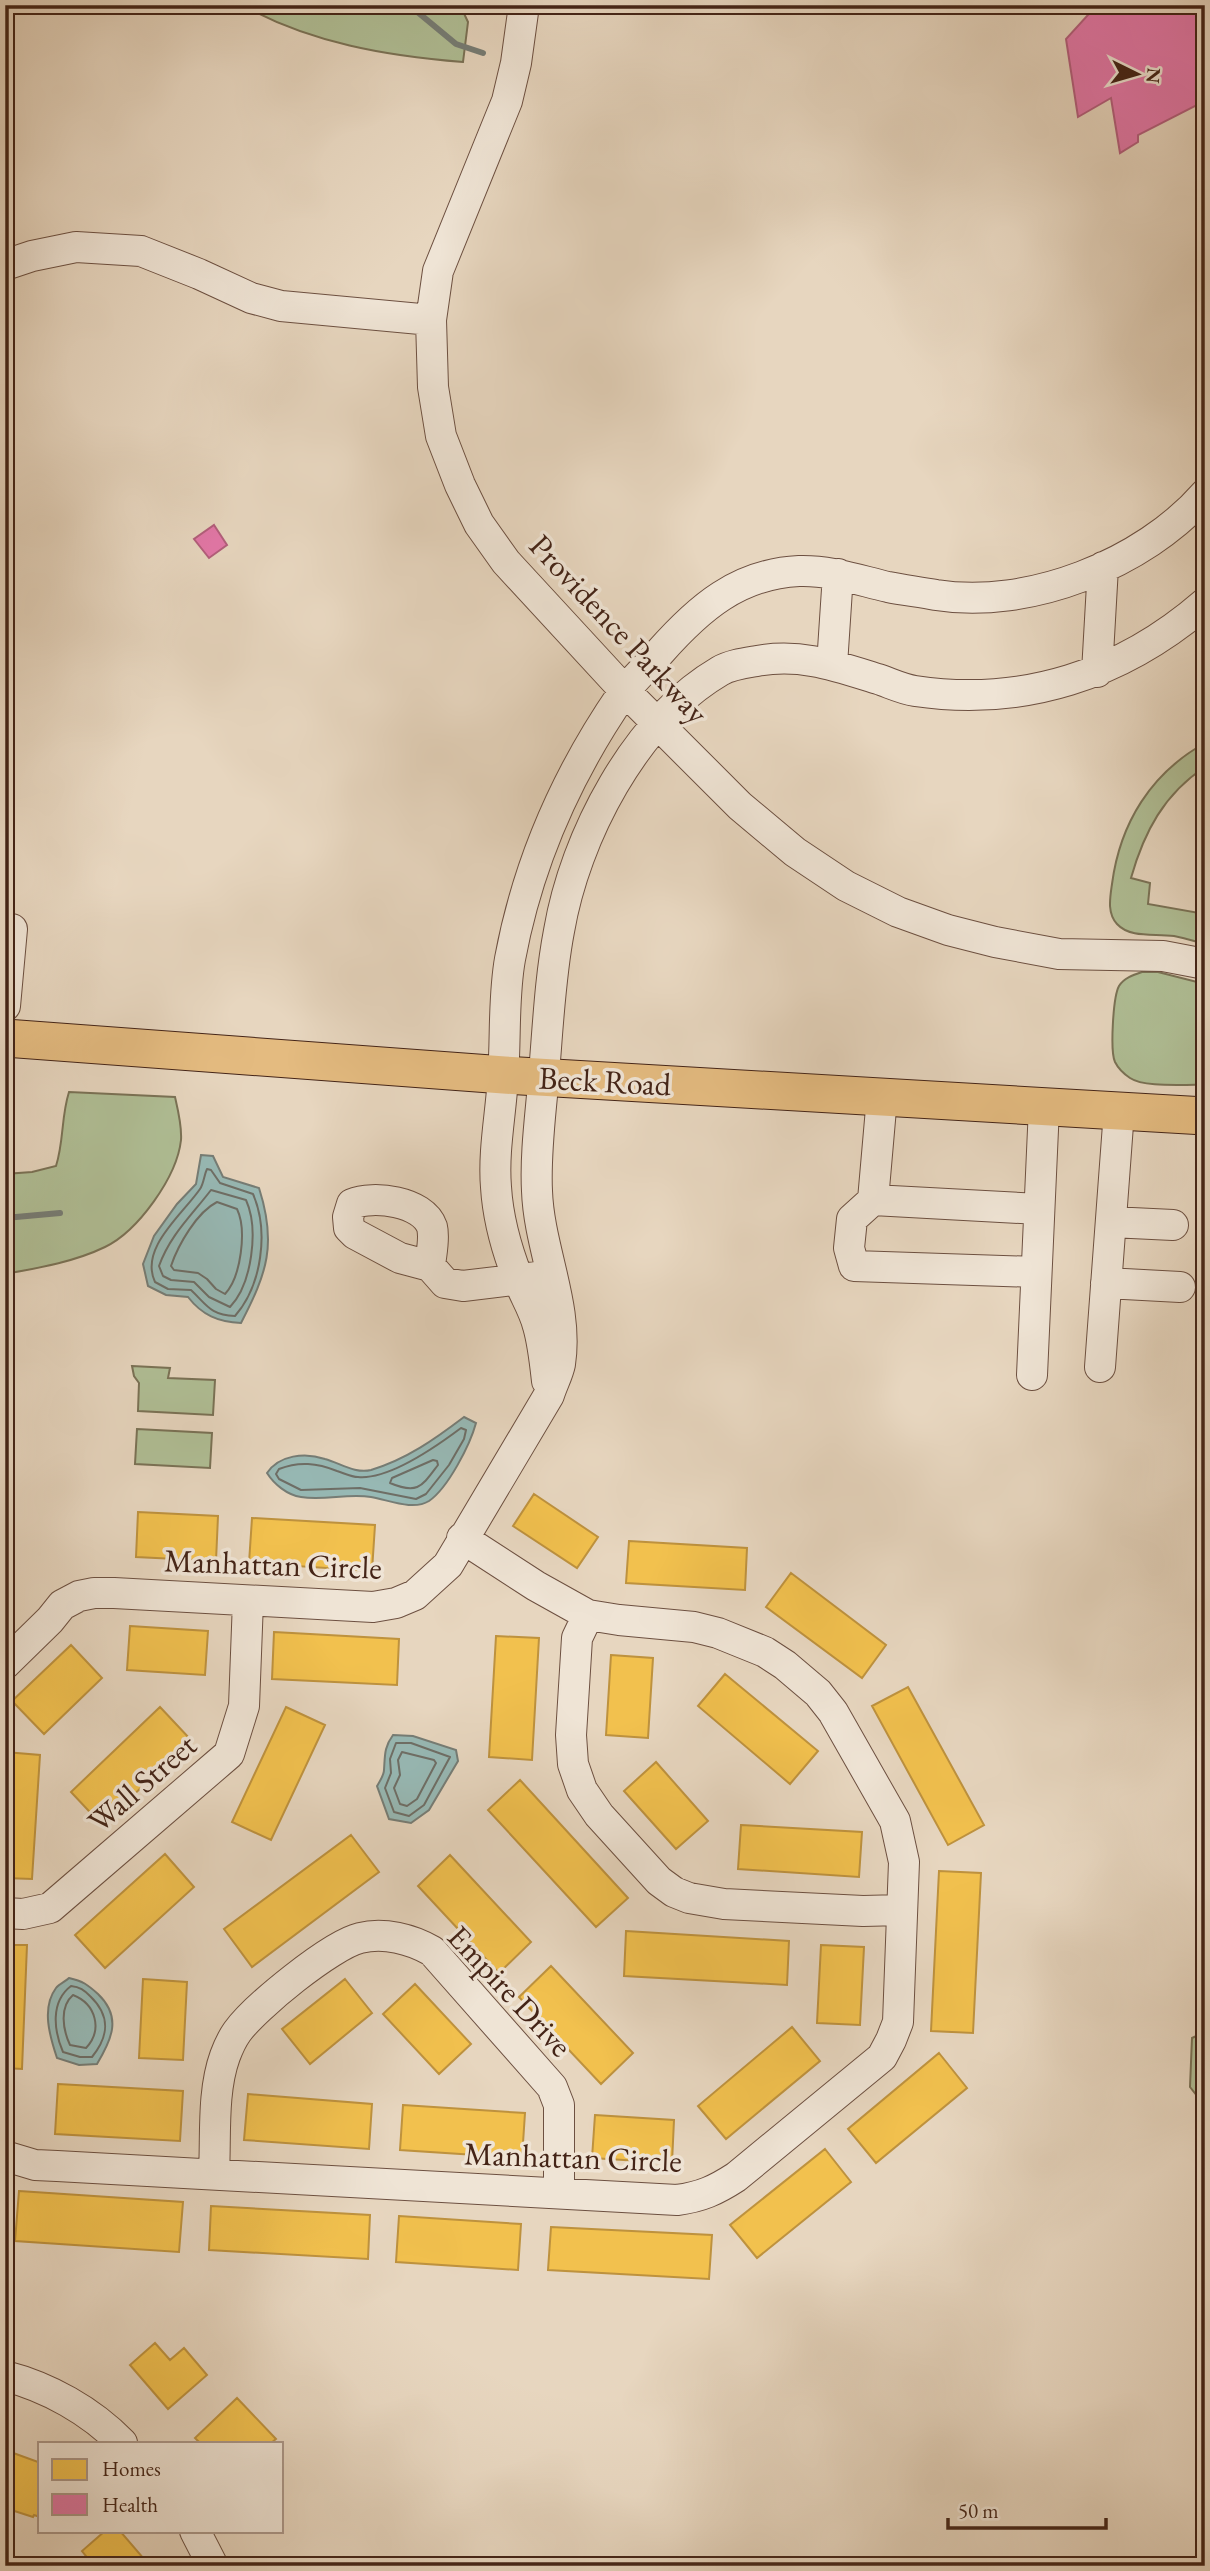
<svg xmlns="http://www.w3.org/2000/svg" width="1210" height="2571" font-family="'EB Garamond',serif">
<style>
.green{fill:#b0bf96;stroke:#7a7256;stroke-width:2}
.water{fill:#97b9b5;stroke:#767d76;stroke-width:2}
.homes{fill:#f2c14e;stroke:#be923e;stroke-width:2}
.health{fill:#e377a8;stroke:#b35e7c;stroke-width:2}
.lines{fill:none;stroke-linecap:round;stroke-linejoin:round}
.shore{stroke:#6e6e66;stroke-width:2}
.stream{stroke:#767d76;stroke-width:6}
.minor-casing{stroke:#6d5041;stroke-width:32}
.major-casing{stroke:#442417;stroke-width:39}
.minor{stroke:#efe4d5;stroke-width:30}
.major{stroke:#e4bb80;stroke-width:37}
.labels{text-anchor:middle;dominant-baseline:central;stroke-width:7;stroke-linejoin:round;paint-order:stroke}
.street-label{font-size:32px;fill:#442417;stroke:#efe4d5}
</style>
<rect width="100%" height="100%" fill="#e7d6bf"/>
<filter id="stains"><feTurbulence type="fractalNoise" baseFrequency=".00286" numOctaves="4"/><feColorMatrix values="0 0 0 0 .2 0 0 0 0 .09 0 0 0 0 .02 0 0 0 .5 -.17"/></filter>
<radialGradient id="worn" r=".72"><stop offset=".6" stop-color="#630" stop-opacity="0"/><stop offset="1" stop-color="#630" stop-opacity=".3"/></radialGradient>
<!-- green -->
<path class="green" d="M242,5h218l8,17 -5,40c-76,-6 -153,-19 -221,-57z
M1205,743v24c-41,27 -61,65 -74,111l19,5 -2,21 57,10v30c-11,-3 -21,-6 -31,-8 -19,-3 -43,3 -57,-12 -10,-11 -7,-26 -5,-40 8,-61 39,-111 93,-141z
M1142,972h16l47,12v101c-20,-1 -60,3 -75,-7 -6,-4 -12,-10 -15,-16 -5,-11 -2,-65 4,-76 5,-8 14,-11 23,-14z
M69,1092l106,5c3,13 7,29 6,43 -4,37 -43,91 -76,107 -31,15 -67,21 -100,27v-100l27,-2 24,-6c8,-25 5,-49 13,-74z
M132,1366l38,2 -2,10 47,2 -2,35 -75,-4 1,-28 -5,-7z
M137,1429l75,4 -2,35 -75,-4z
M1205,2032v74l-15,-19 2,-49z"/>
<!-- water -->
<path class="water" d="M201,1155l12,1 10,21 36,11c18,56 8,85 -18,135 -23,-1 -39,-8 -53,-26l-22,-2 -18,-9 -5,-22 11,-28 23,-32 19,-20z
M464,1417l12,6c-6,22 -28,65 -47,78 -16,10 -40,-1 -58,-4 -23,-4 -47,4 -70,0 -14,-2 -27,-13 -34,-24 12,-18 38,-21 58,-14 15,4 30,15 46,11 36,-11 64,-31 93,-53z
M393,1735l20,1 43,14 2,11 -29,49 -18,13 -22,-4 -12,-33c3,-5 7,-11 7,-16 1,-14 0,-23 9,-35z
M69,1978c14,3 19,7 29,16 24,23 14,45 -1,70l-18,1 -22,-7c-7,-21 -16,-50 -1,-70 3,-4 10,-7 13,-10z"/>
<!-- homes -->
<path class="homes" d="M534,1494l64,43 -21,31 -64,-42z
M138,1512l80,4 -2,45 -80,-4z
M252,1518l123,7 -3,46 -123,-8z
M629,1541l118,7 -2,42 -119,-7z
M791,1573l95,72 -24,33 -96,-71z
M130,1626l78,5 -3,44 -78,-5z
M274,1632l125,7 -2,46 -125,-6z
M496,1636l43,2 -7,122 -43,-3z
M71,1645l31,33 -58,56 -32,-33z
M611,1655l42,3 -5,80 -42,-3z
M725,1674l93,77 -28,33 -92,-78z
M908,1687l76,138 -36,20 -76,-139z
M160,1707l31,33 -89,85 -31,-33z
M286,1707l39,18 -54,115 -39,-18z
M5,1752l35,3 -8,124 -27,-1z
M656,1762l52,59 -32,28 -52,-58z
M520,1780l108,118 -32,29 -108,-117z
M741,1825l121,7 -3,45 -121,-8z
M351,1835l28,37 -127,95 -28,-38z
M165,1854l29,33 -89,81 -30,-33z
M450,1855l81,87 -32,31 -81,-87z
M939,1871l42,2 -8,160 -42,-2z
M626,1931l163,10 -2,44 -163,-9z
M5,1945h22l-5,124 -17,-1z
M821,1945l43,2 -4,78 -43,-2z
M551,1966l82,87 -32,31 -82,-87z
M143,1979l44,3 -4,78 -44,-2z
M345,1979l27,34 -62,51 -28,-35z
M415,1984l56,60 -32,30 -56,-60z
M792,2027l28,34 -94,78 -28,-33z
M939,2053l28,35 -91,75 -28,-34z
M58,2084l125,7 -3,50 -125,-7z
M248,2094l124,10 -3,45 -125,-9z
M403,2105l122,8 -3,45 -122,-8z
M595,2115l79,5 -2,43 -80,-5z
M825,2149l26,33 -94,76 -27,-33z
M19,2191l164,11 -4,50 -164,-11z
M211,2206l159,9 -2,44 -159,-9z
M399,2216l122,8 -3,46 -122,-8z
M551,2227l161,8 -3,44 -161,-9z
M155,2343l15,17 14,-12 23,27 -39,34 -38,-44z
M237,2398l39,41 -5,4h-71l-5,-5z
M5,2450l33,12 2,-4v59l-6,-2 -1,2 -28,-9z
M105,2531h15l30,35h-56l-12,-15z"/>
<!-- health -->
<path class="health" d="M1097,5h108v96l-67,34v7l-18,11 -9,-55 -33,19 -12,-78z
M214,525l13,20 -18,13 -15,-19z"/>
<g class="lines">
<!-- shore -->
<path class="shore" d="M207,1169l4,1 9,13 33,11c16,37 9,91 -18,122 -25,-1 -28,-11 -44,-26l-23,-1 -13,-7c-16,-34 28,-68 45,-93 4,-6 4,-14 7,-20z
M211,1190l35,10c13,29 6,84 -16,107l-21,-10 -15,-15 -23,-2 -8,-4 -4,-10c11,-31 33,-51 52,-76z
M217,1202l20,7c10,21 4,68 -12,85l-9,-5 -9,-10 -9,-6 -24,-3 -3,-4c7,-21 26,-54 46,-64z
M461,1428l5,2 -2,9 -15,26 -23,29 -10,5 -56,-11 -59,2 -22,-11 -3,-5 3,-5c20,-8 38,-6 58,2 7,2 14,6 21,6 31,3 79,-31 103,-49z
M433,1460l4,1 1,4c-16,21 -20,30 -48,18l2,-5z
M396,1743h15l39,14 -26,48 -15,11 -15,-4 -9,-24 6,-15 -1,-14z
M402,1752l32,8 2,3 -19,36 -10,7 -7,-2 -6,-16 6,-13 -2,-15z
M71,1986c9,1 13,4 19,10 21,20 19,40 2,61h-12l-17,-5c-9,-21 -13,-50 8,-66z
M73,1995c23,9 30,35 13,53l-16,-3c-7,-15 -11,-38 3,-50z"/>
<!-- stream -->
<path class="stream" d="M409,5l47,39 27,9
M5,1218l55,-5"/>
<!-- minor casing -->
<g class="minor-casing">
<path id="minor" d="M524,5l-8,58 -9,38 -69,170 -7,49 2,67 8,49 19,49 19,39 27,38 119,129 115,115 55,46 51,34 52,26 50,18 47,12 64,12 104,2 42,8
M5,265l27,-9 44,-9 65,4 58,23 52,24 30,8 150,14
M832,665l6,-91
M1097,672l6,-105
M5,928l7,1 -7,77
M882,1097l-9,103 -21,19 -3,29 5,18 182,6
M873,1200l166,9
M1111,1222l62,3
M430,1266c1,-12 5,-27 2,-39 -9,-26 -59,-32 -80,-23l-4,13 1,11 6,6 45,24 30,8 15,17 18,3 74,-9
M1106,1283l74,4
M1100,1367l19,-256
M1032,1375l12,-268
M547,1381c-2,-18 -4,-38 -9,-55 -4,-16 -13,-30 -19,-45 -12,-30 -21,-61 -23,-94 -3,-36 5,-74 7,-110 3,-40 0,-79 7,-118 18,-97 57,-185 113,-266 11,-14 25,-27 37,-41 39,-44 78,-78 139,-81 31,-1 59,9 89,16 15,3 32,5 48,8 92,15 208,-31 269,-101
M588,1615l-11,23 -6,97 2,29 9,26 17,25 60,66 15,11 15,6 35,6 139,7 39,-1
M5,1664l45,-44 12,-15 17,-9 15,-3h20l259,14 23,-4 19,-8 33,-30 101,-170c3,-10 9,-21 11,-31 9,-58 -21,-115 -23,-173 -2,-39 4,-79 7,-118 4,-47 6,-95 15,-142 16,-94 76,-210 161,-260 10,-6 25,-8 37,-10 44,-8 79,5 121,18 12,4 24,10 37,12 108,16 207,-16 290,-88
M5,1913l18,1 27,-6 179,-154 15,-48 4,-105
M5,2156l30,9 22,1 620,34c24,-3 39,-10 59,-23l146,-120 9,-17 7,-18 6,-160 -9,-41 -62,-109 -15,-19 -33,-28 -20,-13 -47,-19 -24,-6 -75,-7 -31,-5 -52,-29 -74,-48
M214,2174c2,-38 -2,-82 11,-118 3,-8 7,-17 12,-24 18,-25 94,-87 123,-94 24,-6 51,1 72,13l120,136 7,18v88
M5,2376c43,11 86,35 117,67
M195,2531l18,35"/>
</g>
<!-- major casing -->
<g class="major-casing">
<path id="major" d="M5,1038l499,37 701,41"/>
</g>
<!-- minor -->
<use href="#minor" class="minor"/>
<!-- major -->
<use href="#major" class="major"/>
</g>
<g class="labels">
<!-- street labels -->
<g class="street-label">
<text transform="translate(619 629) rotate(47)">Providence Parkway</text>
<text transform="translate(605 1081) rotate(3)">Beck Road</text>
<text transform="translate(273 1564) rotate(2)">Manhattan Circle</text>
<text transform="translate(142 1783) rotate(-41)">Wall Street</text>
<text transform="translate(510 1991) rotate(47)">Empire Drive</text>
<text transform="translate(573 2157) rotate(2)">Manhattan Circle</text>
</g>
</g>
<!-- margin -->
<rect width="1210" height="2571" fill="none" stroke="#e7d6bf" stroke-width="28"/>
<rect x="7" y="7" width="1196" height="2557" fill="none" stroke="#442417" stroke-width="3.5"/>
<rect x="14" y="14" width="1182" height="2543" fill="none" stroke="#442417" stroke-width="2"/>
<!-- legend -->
<rect x="38" y="2442" width="245" height="91" fill="#efe4d5" stroke="#ab9789" stroke-width="2"/>
<rect x="52" y="2459" width="35" height="21" fill="#f2c14e" stroke="#ab9789" stroke-width="2"/>
<text x="102" y="2476" font-size="21" fill="#442417">Homes</text>
<rect x="52" y="2494" width="35" height="21" fill="#e377a8" stroke="#ab9789" stroke-width="2"/>
<text x="102" y="2512" font-size="21" fill="#442417">Health</text>
<!-- north arrow -->
<g transform="translate(1137 74) rotate(95)" stroke="#efe4d5" stroke-width="5" paint-order="stroke">
<path d="M0-5L12 26L0 18L-12 26Z" fill="#442417"/>
<text y="-10" font-size="19" font-weight="bold" text-anchor="middle" fill="#442417">N</text>
</g>
<!-- scale -->
<path d="M948 2518v10h158v-10" fill="none" stroke="#442417" stroke-width="3.5"/>
<text x="958" y="2518" font-size="21" fill="#442417" stroke="#efe4d5" stroke-width="5" paint-order="stroke">50 m</text>
<rect width="100%" height="100%" filter="url(#stains)"/>
<rect width="100%" height="100%" fill="url(#worn)"/>
</svg>
